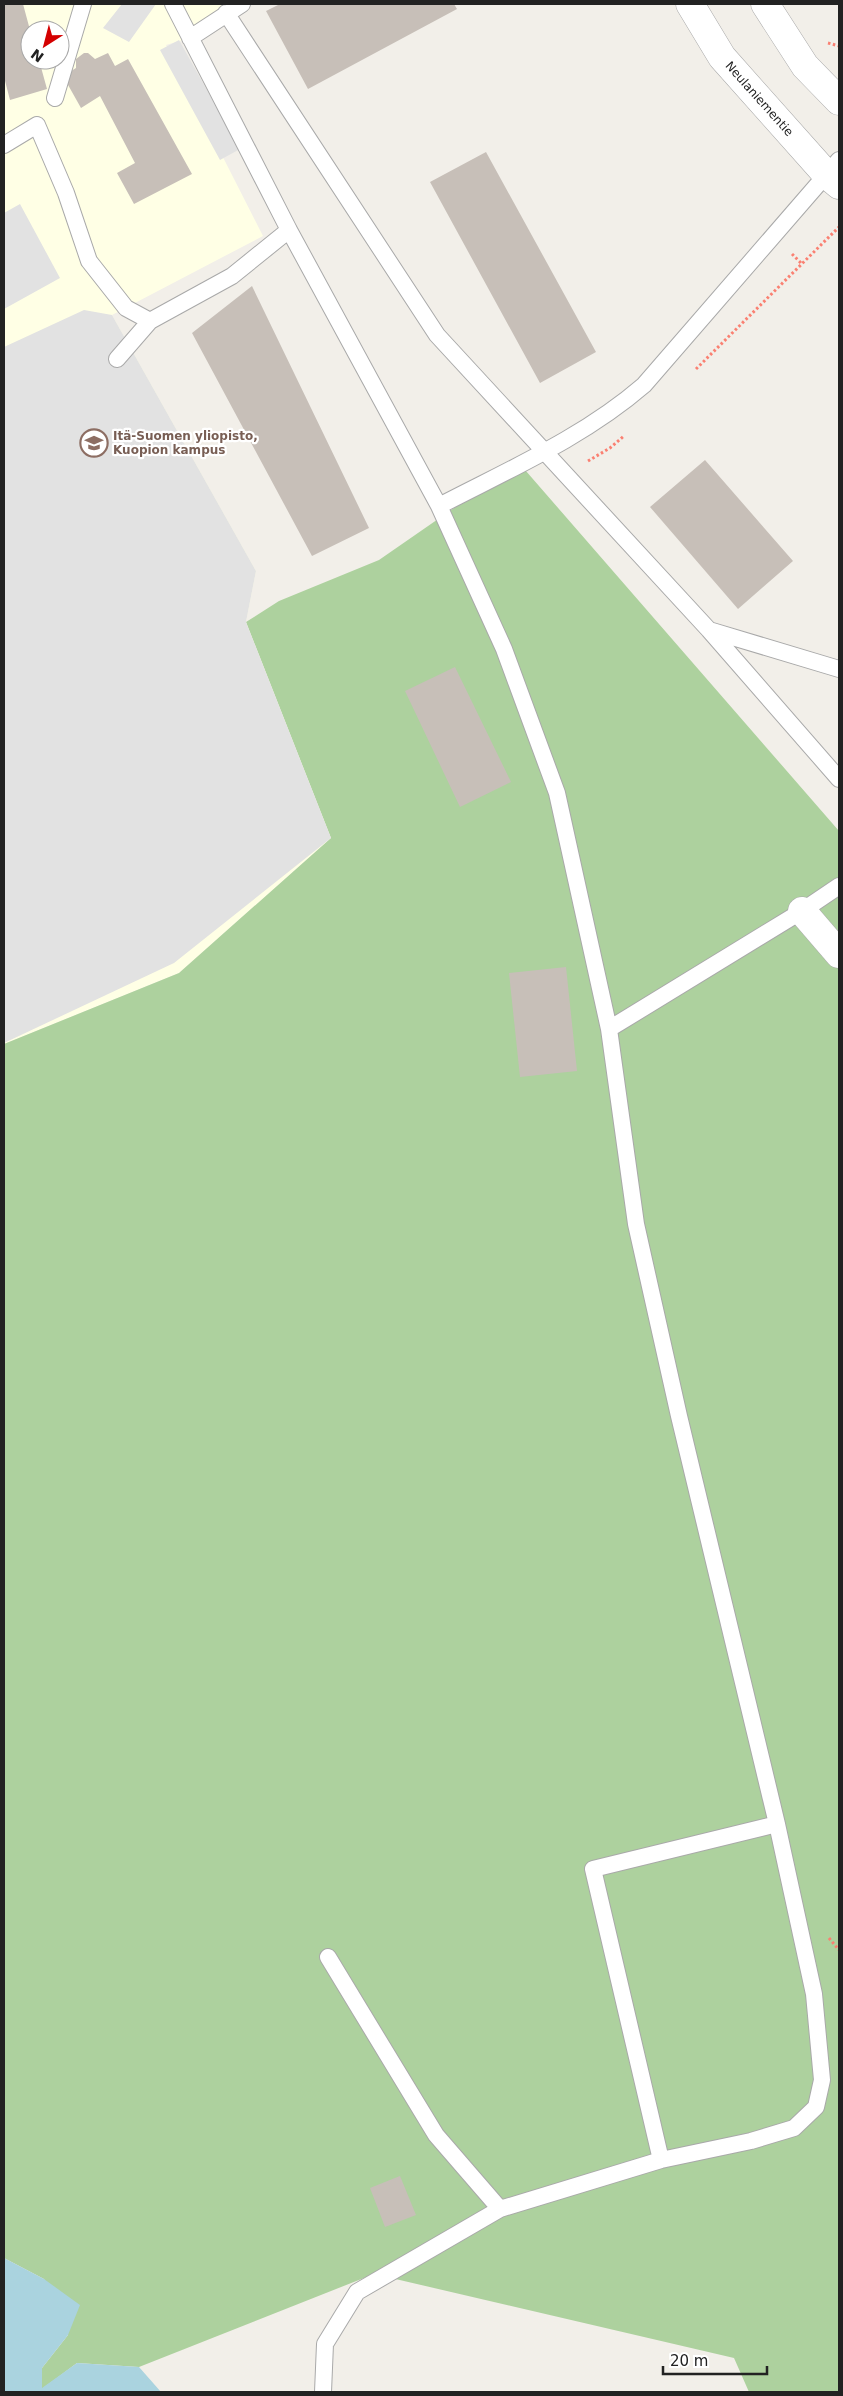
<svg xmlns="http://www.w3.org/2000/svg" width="843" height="2396" font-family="'DejaVu Sans',sans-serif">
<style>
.education{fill:#ffffe5;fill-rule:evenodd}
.forest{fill:#add19e}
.parking{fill:#e2e2e2}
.water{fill:#aad3df}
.building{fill:#c7bfb8}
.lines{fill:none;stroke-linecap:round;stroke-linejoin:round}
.lane-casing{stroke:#a9a9a9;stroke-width:18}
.street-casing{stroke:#a9a9a9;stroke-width:29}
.path{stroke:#fa8072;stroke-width:3;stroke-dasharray:2.5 2.5;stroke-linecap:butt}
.lane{stroke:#fff;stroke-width:16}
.street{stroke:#fff;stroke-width:28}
.labels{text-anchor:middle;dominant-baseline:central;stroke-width:4.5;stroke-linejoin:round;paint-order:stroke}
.street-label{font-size:12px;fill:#222;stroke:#fff}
.education-label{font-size:12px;font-weight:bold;fill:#785e54;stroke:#fff;text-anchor:start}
</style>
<rect width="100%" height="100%" fill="#f2efe9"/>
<!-- education -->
<path class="education" d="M4,4h238l-52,34 -24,7 97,191 -151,79 144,256 -10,51 85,216 -152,135 -175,71zM30,30h30v30h-30z"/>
<!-- forest -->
<path class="forest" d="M519,463l320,368v1561h-90l-15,-34 -360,-84 -235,93 -62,-4 -35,26v-21l26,-33 -24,-56 -40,-21v-1214l175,-71 152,-135 -85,-216 33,-21 100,-41z"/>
<!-- parking -->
<path class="parking" d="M122,4h34l-27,38 -26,-14z
M179,40l61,109 -20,11 -60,-110z
M20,204l40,74 -56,31v-96z
M84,310l28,5 144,256 -10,51 85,216 -157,125 -170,80v-696z"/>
<!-- water -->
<path class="water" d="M4,2258l40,21 36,26 -12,30 -26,33v20l35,-25 62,4 22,25h-157z"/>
<!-- building -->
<path class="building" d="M4,4h19l7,26v30h9l8,29 -37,11 -6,-23z
M280,4h174l3,5 -149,80 -42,-78z
M84,53h4l7,6 13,-6 7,13 13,-7 64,115 -58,30 -17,-31 18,-10 -35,-67 -19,12 -18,-32 13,-8v-9z
M486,152l110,200 -56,31 -110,-201z
M252,286l117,242 -57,28 -120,-223z
M705,460l88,101 -55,48 -88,-102z
M455,667l56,115 -51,25 -55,-116z
M566,967l11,104 -57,6 -11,-104z
M400,2176l16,39 -31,12 -15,-39z"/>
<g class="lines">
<!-- lane casing -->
<g class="lane-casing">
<path id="lane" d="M173,4l116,226 150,276 65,143 53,144 52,236 27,195 43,192 98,408 37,170 8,86 -6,27 -22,21 -43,13 -90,19
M226,13l211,322 272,295 130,149
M190,38l52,-34
M55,98l28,-94
M4,145l33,-20 29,68 23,68 37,47 24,13
M117,359l33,-38 82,-45 57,-46
M439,506c71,-37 145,-69 205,-121l195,-225
M709,630l130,39
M609,1029l193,-118 37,-25
M328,1957l108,178 64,74
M323,2392l2,-48 32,-52 143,-83 161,-49 -68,-291 184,-45"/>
</g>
<!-- street casing -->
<g class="street-casing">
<g id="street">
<path id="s1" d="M690,4l32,53 105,118 12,10"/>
<path d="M765,4l40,62 34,35"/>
<path d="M802,911l37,43"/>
</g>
</g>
<!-- path -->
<path class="path" d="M828,43l11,3
M792,254l10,10
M696,369l143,-142
M588,461l22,-13 14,-12
M829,1938l10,12"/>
<!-- lane -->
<use href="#lane" class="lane"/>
<!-- street -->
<use href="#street" class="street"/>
</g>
<!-- icons -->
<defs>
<g id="university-ring" transform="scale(1.4375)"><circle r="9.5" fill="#fff" stroke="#8d6e63" stroke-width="1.5"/><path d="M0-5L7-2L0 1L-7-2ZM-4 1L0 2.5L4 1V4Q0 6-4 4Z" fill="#8d6e63"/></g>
</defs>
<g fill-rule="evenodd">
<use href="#university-ring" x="94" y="443"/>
</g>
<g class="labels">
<!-- street labels -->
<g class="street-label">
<text stroke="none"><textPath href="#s1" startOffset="118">Neulaniementie</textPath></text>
</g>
<!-- education labels -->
<g class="education-label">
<text x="113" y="436">Itä-Suomen yliopisto,<tspan x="113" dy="14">Kuopion kampus</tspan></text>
</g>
</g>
<!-- border -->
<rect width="843" height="2396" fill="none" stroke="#222222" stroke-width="10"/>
<!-- north arrow -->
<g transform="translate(45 45) rotate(216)"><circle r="24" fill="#ffffff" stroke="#a7a7a7"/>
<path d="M0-4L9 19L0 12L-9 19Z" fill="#d40000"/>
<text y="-8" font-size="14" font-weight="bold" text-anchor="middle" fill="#222222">N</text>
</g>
<!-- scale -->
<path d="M663 2366v8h104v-8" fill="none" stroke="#222222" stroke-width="2.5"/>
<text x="670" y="2366" font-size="15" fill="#222222" stroke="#ffffff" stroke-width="4" paint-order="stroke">20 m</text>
</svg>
